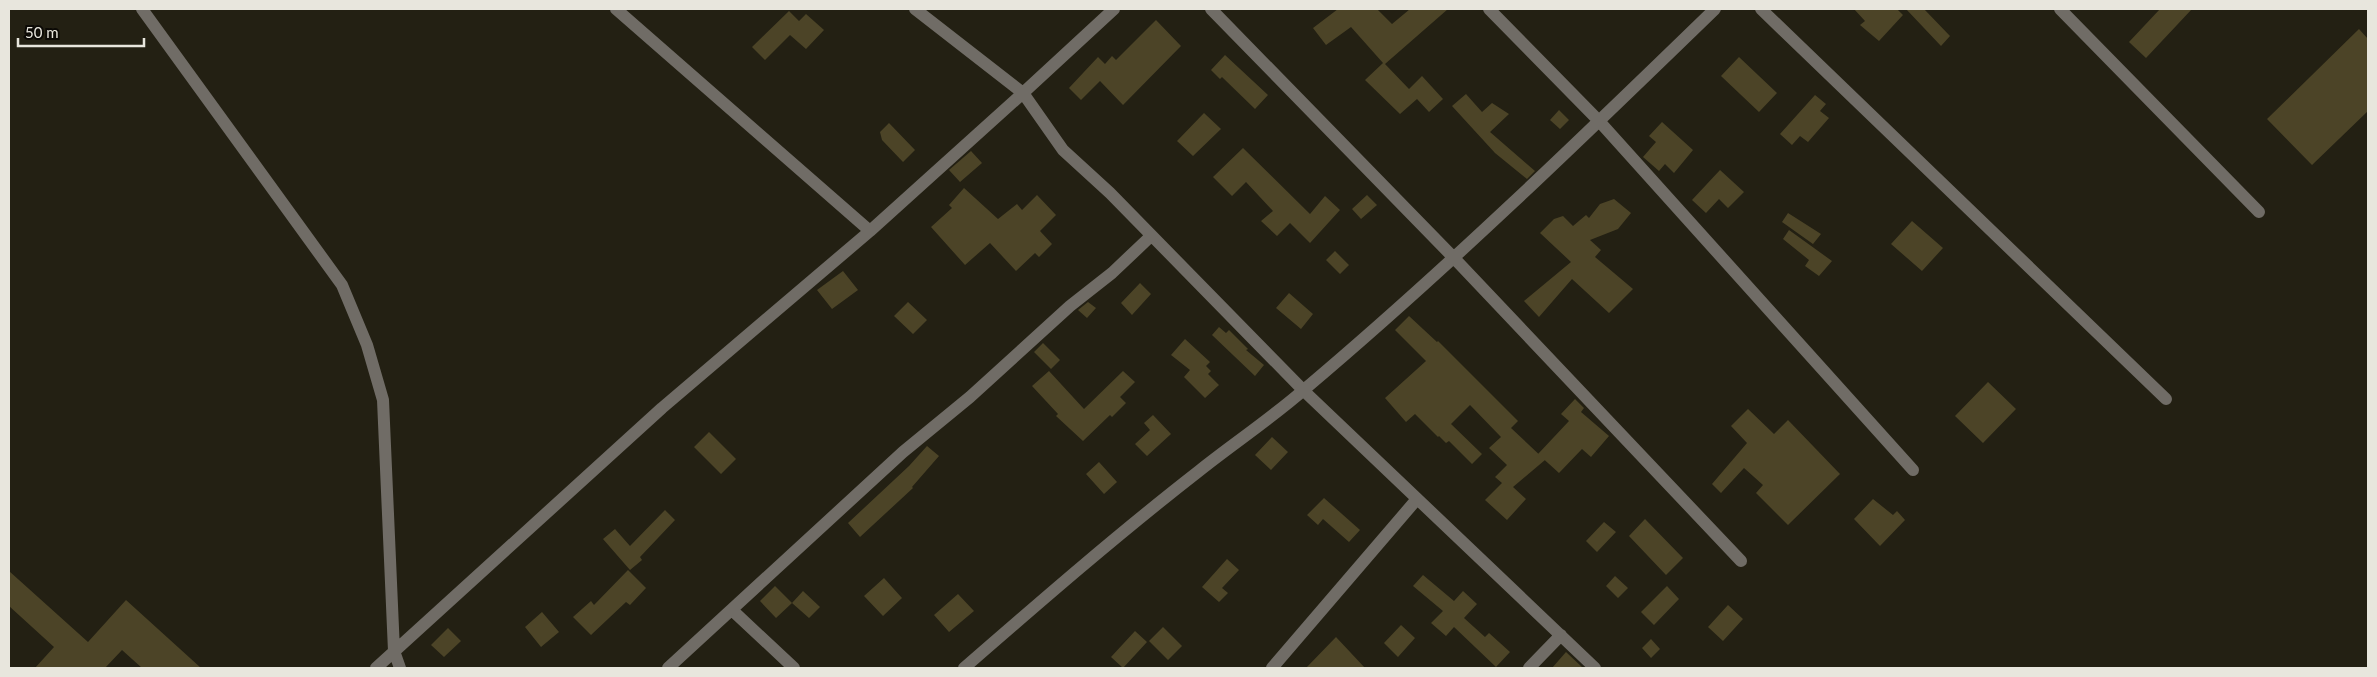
<svg xmlns="http://www.w3.org/2000/svg" width="2377" height="677" font-family="Lato,sans-serif">
<style>
.building{fill:#4c4427}
.lines{fill:none;stroke-linecap:round;stroke-linejoin:round}
.minor{stroke:#706c66;stroke-width:12}
</style>
<rect width="100%" height="100%" fill="#232013"/>
<!-- building -->
<path class="building" d="M1338,9h39l15,15 18,-15h38l-63,55 24,25 13,-13 21,23 -14,13 -12,-13 -17,15 -35,-34 18,-17 -32,-36 -25,18 -13,-17z
M1854,9h43l6,6 -24,26 -19,-16 5,-4z
M1906,9h18l26,27 -9,10z
M2160,9h32l-46,49 -17,-16z
M789,11l10,10 7,-7 18,16 -18,19 -16,-14 -25,25 -13,-13z
M1156,20l25,26 -58,59 -23,-24 -19,19 -12,-12 29,-31 7,7 7,-8 4,4z
M2359,29l9,10v72l-56,54 -45,-46z
M1225,55l43,40 -13,14 -33,-32 -2,2 -9,-9z
M1739,57l38,36 -18,19 -38,-36z
M1466,94l16,18 10,-9 17,11 -19,18 45,39 -8,8 -32,-26 -43,-47z
M1815,95l11,9 -6,7 9,7 -21,24 -8,-6 -8,9 -12,-11z
M1559,110l10,10 -9,9 -10,-9z
M1204,113l17,16 -28,27 -16,-15z
M1662,122l31,28 -19,23 -9,-9 -6,7 -16,-14 13,-15 -7,-6z
M889,123l26,27 -12,12 -21,-22 -2,-8z
M1243,148l67,66 15,-18 15,14 -30,33 -20,-20 -13,13 -16,-15 12,-10 -27,-29 -14,14 -19,-19z
M971,151l11,12 -22,19 -11,-12z
M1720,170l24,22 -16,16 -9,-9 -13,14 -14,-13z
M964,188l34,31 19,-15 5,6 15,-15 19,20 -16,16 12,13 -13,13 -4,-4 -19,18 -26,-28 -25,22 -34,-38 21,-19 -3,-3z
M1367,195l10,10 -16,14 -9,-10z
M1614,199l17,14 -13,16 -28,11 11,10 -6,7 38,32 -24,24 -37,-34 -33,38 -15,-16 47,-39 -31,-29 14,-14 9,-3 10,10 13,-11 3,3 11,-14z
M1788,213l33,21 -8,10 -31,-22z
M1912,221l31,27 -21,23 -31,-27z
M1789,230l43,31 -13,15 -14,-10 4,-6 -26,-21z
M1335,251l14,14 -9,9 -14,-14z
M843,271l15,19 -26,19 -15,-19z
M1140,283l11,11 -19,21 -11,-12z
M1289,293l24,21 -12,15 -25,-21z
M908,302l19,18 -14,14 -19,-18z
M1088,302l8,6 -9,10 -9,-8z
M1409,316l28,26 1,-1 80,80 -7,7 34,32 -32,27 13,12 -19,21 -22,-20 17,-17 -7,-6 12,-12 -18,-17 12,-11 -31,-32 -19,19 31,30 -10,10 -23,-23 -3,2 -7,-7 -1,1 -23,-23 -9,8 -21,-24 41,-37 -31,-31z
M1219,327l7,6 3,-3 19,19 -2,1 18,15 -9,11 -43,-41z
M1185,339l25,23 -4,4 5,5 -3,3 11,11 -14,13 -21,-21 6,-7 -19,-15z
M1043,343l17,17 -9,9 -17,-17z
M1049,371l35,38 39,-38 12,11 -15,15 6,6 -14,14 -2,-2 -27,26 -27,-25 2,-2 -26,-28z
M1988,382l28,27 -33,34 -28,-27z
M1575,399l9,9 -3,4 28,24 -18,21 -9,-8 -23,24 -21,-19 31,-33 -8,-7z
M1748,409l26,25 14,-14 52,54 -52,51 -32,-32 7,-8 -19,-17 -23,25 -9,-9 35,-41 -16,-17z
M1153,415l18,19 -24,22 -12,-12 15,-14 -6,-7z
M709,432l27,27 -15,15 -27,-27z
M1272,437l16,15 -17,18 -16,-15z
M927,446l12,10 -27,31 1,1 -53,49 -12,-14 61,-57z
M1099,462l18,20 -13,12 -18,-20z
M1324,498l36,32 -11,12 -26,-23 -5,6 -11,-10z
M1873,499l20,16 4,-4 8,9 -25,26 -26,-27z
M665,510l10,10 -35,37 2,3 -12,10 -27,-31 12,-10 15,17z
M1645,519l38,39 -17,17 -37,-39z
M1604,522l12,10 -19,20 -11,-11z
M1227,559l12,11 -17,18 6,5 -9,9 -17,-15z
M628,570l18,18 -16,17 -4,-3 -35,33 -18,-18 18,-16 3,4z
M9,571l79,71 38,-42 75,68h-59l-20,-18 -17,18h-70l19,-21 -45,-41z
M1423,575l31,26 9,-10 14,13 -13,14 21,19 4,-4 21,19 -14,15 -42,-40 -8,9 -15,-13 12,-12 -30,-25z
M1615,576l13,12 -10,10 -12,-12z
M884,578l18,20 -19,18 -19,-20z
M775,586l17,17 -16,15 -16,-17z
M1667,586l12,13 -25,26 -13,-13z
M803,591l17,16 -11,11 -17,-15z
M958,594l16,17 -25,21 -15,-17z
M1728,605l15,14 -20,22 -15,-14z
M542,612l17,20 -18,15 -16,-20z
M1401,625l14,13 -17,19 -14,-14z
M1163,627l19,19 -14,14 -19,-19z
M448,628l13,13 -17,16 -13,-12z
M1135,631l12,11 -24,26 -12,-11z
M1336,637l29,31h-59z
M1651,639l9,10 -9,9 -9,-10z
M1566,652l17,16h-31z"/>
<g class="lines">
<!-- minor -->
<path class="minor" d="M142,9l200,276 25,60 16,55 11,251 6,17
M616,9l254,222 153,-138 40,57 47,43 194,198 291,277
M915,9l108,84 91,-84
M1211,9l243,249 287,303
M1489,9l110,112 314,349
M1761,9l405,390
M2060,9l199,203
M732,610l62,58
M376,668l286,-260 208,-177
M668,668l235,-216 67,-55 100,-91 42,-33 39,-37
M964,668c77,-67 154,-134 235,-197 35,-28 73,-53 107,-83 142,-120 276,-250 409,-379
M1272,668l145,-169
M1529,668l32,-33"/>
</g>
<!-- border -->
<rect width="2377" height="677" fill="none" stroke="#e8e6dd" stroke-width="20"/>
<!-- scale -->
<path d="M18 38v8h126v-8" fill="none" stroke="#e8e6dd" stroke-width="2.5"/>
<text x="25" y="38" font-size="15" fill="#e8e6dd" stroke="#0b0905" stroke-width="4" paint-order="stroke">50 m</text>
</svg>
